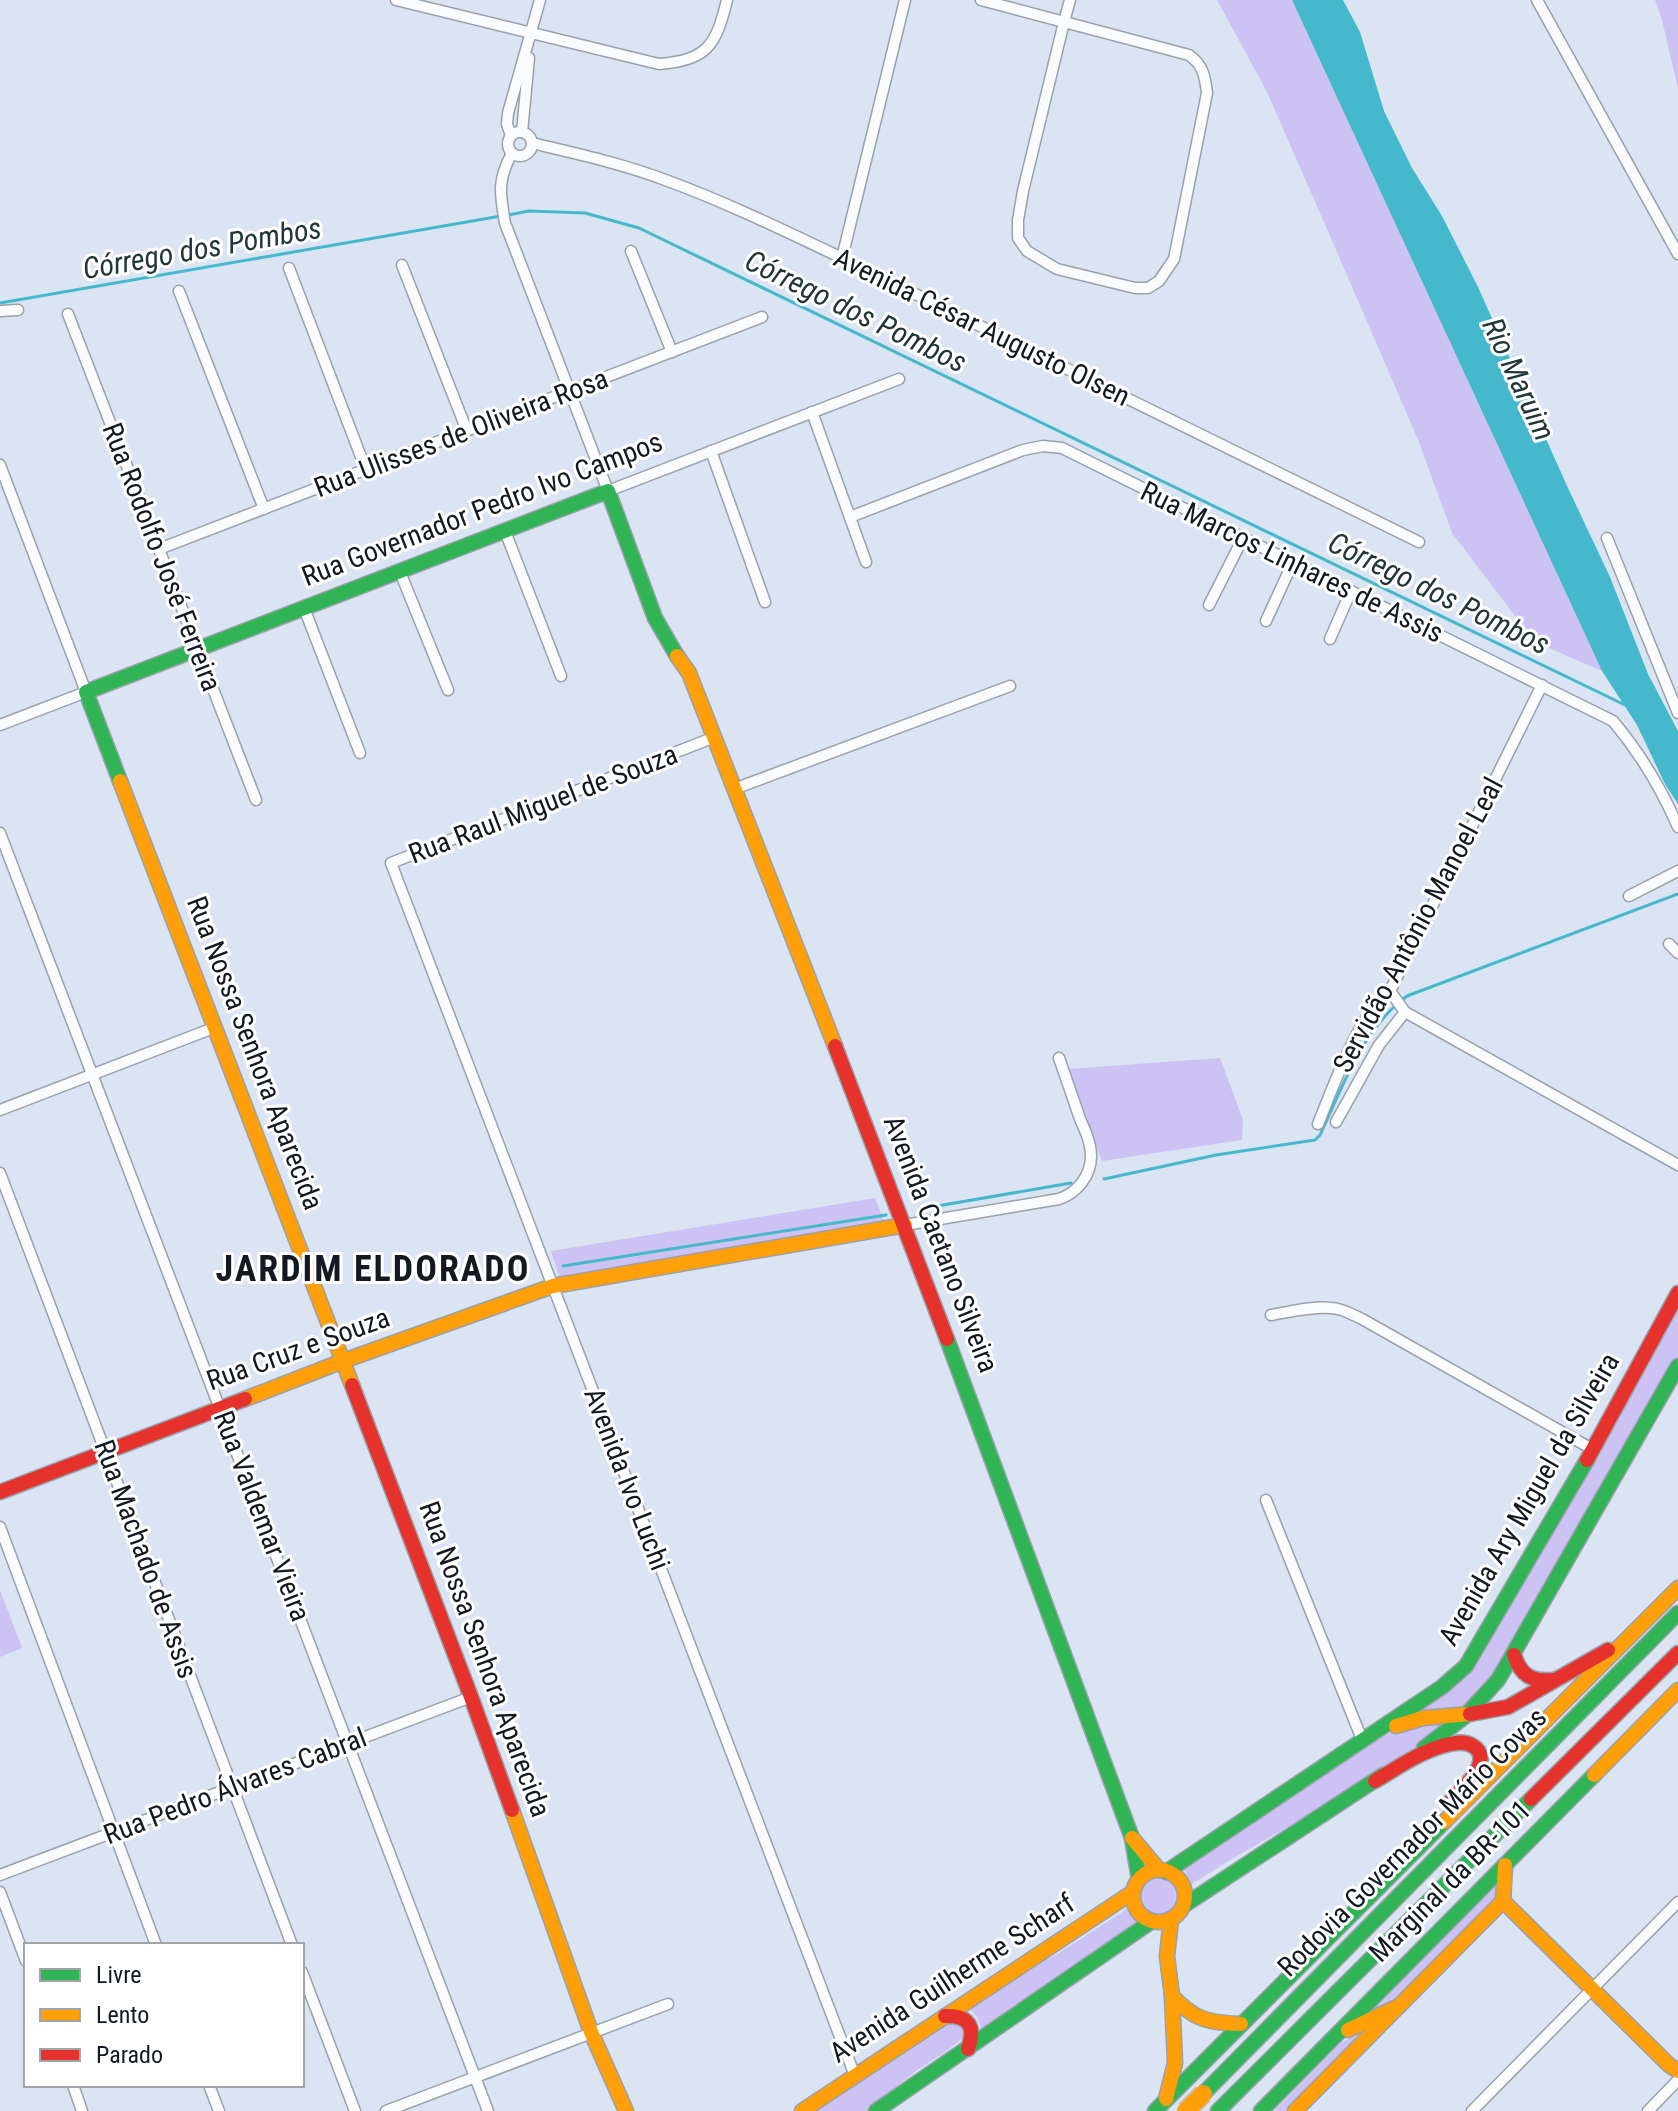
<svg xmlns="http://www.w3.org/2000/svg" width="1678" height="2111" viewBox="0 0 1678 2111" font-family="'Roboto Condensed',sans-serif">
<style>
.green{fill:#ccc2f3}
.water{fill:#45b9cb}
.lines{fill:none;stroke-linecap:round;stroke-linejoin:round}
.stream{stroke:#45b9cb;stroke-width:3}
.street-casing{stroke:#99a1ab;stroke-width:13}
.fast-casing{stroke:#99a1ab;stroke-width:17}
.slow-casing{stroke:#99a1ab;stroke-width:17}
.jam-casing{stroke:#99a1ab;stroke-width:17}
.street{stroke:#f9fbfd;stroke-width:10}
.fast{stroke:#30b455;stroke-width:14}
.slow{stroke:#ff9f0a;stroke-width:14}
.jam{stroke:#e5322d;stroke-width:14}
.slow-bridge-casing{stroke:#bec3ca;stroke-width:21;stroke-linecap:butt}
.slow-bridge{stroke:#ff9f0a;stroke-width:18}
.labels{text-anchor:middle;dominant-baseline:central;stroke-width:6;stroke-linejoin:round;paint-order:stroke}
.street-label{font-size:28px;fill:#121922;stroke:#fff}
.water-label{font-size:30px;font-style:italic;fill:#20363a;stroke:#fff}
.district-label{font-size:36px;font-weight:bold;letter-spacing:2px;fill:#121922;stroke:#fff}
</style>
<rect width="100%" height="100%" fill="#dae4f2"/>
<g class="green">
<path d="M1217 0H1292L1602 671 1535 642 1452 533 1419 442 1327 229 1266 90Z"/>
<path d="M1655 0H1678V89L1662 20Z"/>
<path d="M1220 1058 1243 1120 1242 1140 1102 1161 1068 1069Z"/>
<path d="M875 1198 884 1221 877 1225 561 1282 551 1251Z"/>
<path d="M1678 1310V1357L1521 1637 1470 1710 1420 1711 1465 1678 1478 1663Z"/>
<path d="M0 1590 22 1648 0 1657Z"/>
<path d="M1461 1717C1377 1783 1280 1827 1192 1884L1184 1870 1370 1744 1397 1729Z"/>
<circle cx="1159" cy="1896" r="19"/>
<path d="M1501 1880 1498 1902 1399 1999 1361 2016Z"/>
<path d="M1127 1909 1136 1922 1051 1982 986 2032 981 2030C980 2018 975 2012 964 2006L1016 1975 1059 1953Z"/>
<path d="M954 2023 961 2026 964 2037 945 2052 917 2070 866 2111H805L897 2058 945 2025Z"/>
<path d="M1373 2029 1291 2111H1274L1342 2042Z"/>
</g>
<path class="water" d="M1292 0H1343L1360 32 1384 111 1412 168 1442 216 1478 287 1568 488 1610 577 1648 674 1678 731V804L1665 784 1637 725 1602 671Z"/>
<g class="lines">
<g class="stream">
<path d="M508 215 529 211 585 213 639 228 1625 705"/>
<path d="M0 303 501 216"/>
<path d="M1401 1001 1407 996 1678 894"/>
<path d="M1104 1179 1216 1155 1315 1140 1320 1135C1341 1091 1358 1040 1395 1006"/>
<path d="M920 1209 1071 1183"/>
<path d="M563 1266 886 1215"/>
</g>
<defs>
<g id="street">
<path d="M396 0 659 64C708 60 716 45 727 0"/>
<path d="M981 0 1189 55C1203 65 1205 76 1207 93L1174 259 1159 281 1148 288H1135L1057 269 1027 251 1018 238V220L1023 191 1064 22 1070 0"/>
<path d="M1537 0 1678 254"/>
<circle cx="520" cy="144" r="12"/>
<path d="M522 132 529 58"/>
<path d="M511 136 507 124 508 113 540 0"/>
<path d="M532 143C578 154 624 164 668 181 728 203 785 231 842 258L1419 542"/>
<path d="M512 153C497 181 500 193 505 223L608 491 899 379"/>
<path d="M631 251 672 352"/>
<path d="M842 258 905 0"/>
<path d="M402 265 467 431"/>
<path d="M289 268 366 470"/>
<path d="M179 291 264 509"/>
<path d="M0 311 18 310"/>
<path d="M68 314 256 800"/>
<path d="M812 412 866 562"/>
<path d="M711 451 765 602"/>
<path d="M0 465 86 692 0 725"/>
<path d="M850 517 1023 450 1043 446 1062 448 1613 721C1639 752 1662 790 1678 827"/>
<path d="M505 531 561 676"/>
<path d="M1607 538 1678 713"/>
<path d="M159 549 762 317"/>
<path d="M400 572 448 690"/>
<path d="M1209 605 1243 538"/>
<path d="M304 608 360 753"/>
<path d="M1266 621 1293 562"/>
<path d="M1330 639 1351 591"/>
<path d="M715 737 391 863 855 2076"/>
<path d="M734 789 1010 686"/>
<path d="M0 833 488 2111"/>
<path d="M1629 896 1678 871"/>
<path d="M1669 944 1678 953"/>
<path d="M1390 991 1405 1012"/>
<path d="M0 1110 216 1027"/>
<path d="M1336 1122 1379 1045 1405 1012 1678 1165"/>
<path d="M1318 1124C1332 1090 1360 1010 1390 991L1542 685"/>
<path d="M0 1173 292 1945"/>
<path d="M905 1225 1059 1199C1077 1193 1091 1176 1091 1156 1091 1143 1085 1130 1080 1119 1073 1098 1066 1078 1059 1058"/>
<path d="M1271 1315C1290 1312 1312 1306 1331 1308 1342 1308 1353 1315 1362 1319L1592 1449"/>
<path d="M1266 1500 1363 1742"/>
<path d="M0 1527 156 1945"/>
<path d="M0 1875 471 1697"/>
<path d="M0 1892 26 1961"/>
<path d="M302 1972 355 2111"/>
<path d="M73 2085 82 2111"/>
<path d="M209 2085 219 2111"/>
<path d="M386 2111 668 2004"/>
<path d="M1472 2111 1678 1902"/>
<path d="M1648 2111 1678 2080"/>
</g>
<g id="fast">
<path d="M120 781 86 692 608 491 655 618 677 656"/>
<path d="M947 1339 1132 1838 1139 1879"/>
<path d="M1424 1748 1464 1717 1498 1680 1678 1366"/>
<path d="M1166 1872 1442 1687 1466 1666 1587 1460"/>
<path d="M1183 1906 1383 1775"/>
<path d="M1203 2094 1678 1613"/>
<path d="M876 2111 1152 1921"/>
<path d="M1155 2111 1444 1822"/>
<path d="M1218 2111 1531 1799"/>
<path d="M1261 2111 1594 1775"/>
</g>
<g id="slow">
<path d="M677 656 689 673 835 1046"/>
<path d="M120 781 352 1385"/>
<path d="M245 1399 343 1361 553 1286 905 1225"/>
<path d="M1396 1726 1423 1718 1470 1714"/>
<path d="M1594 1775 1678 1690"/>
<path d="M512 1810 591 2032 626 2111"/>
<path d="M1444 1822 1678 1588"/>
<path d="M1132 1838 1159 1870"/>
<circle cx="1159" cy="1896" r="26"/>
<path d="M1503 1901 1669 2065 1678 2071"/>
<path d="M1172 1996C1194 2020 1209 2023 1241 2024"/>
<path d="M1348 2030 1399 2006"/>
<path d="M1166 2099 1175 2063 1172 1996 1167 1956 1171 1919"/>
<path d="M802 2111 1133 1892"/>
<path d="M1295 2111 1503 1901 1505 1865"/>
</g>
<g id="jam">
<path d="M835 1046 947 1339"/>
<path d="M352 1385 471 1697 512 1810"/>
<path d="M1587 1460 1678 1293"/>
<path d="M0 1492 245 1399"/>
<path d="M1514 1655C1521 1676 1532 1682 1554 1680"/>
<path d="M1470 1714 1508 1707 1608 1650"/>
<path d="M1375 1781C1397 1768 1418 1753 1442 1746 1452 1743 1464 1740 1473 1746 1496 1760 1460 1791 1450 1802"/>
<path d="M1531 1799 1678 1653"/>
<path d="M945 2016C969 2015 976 2027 968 2049"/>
</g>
</defs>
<use href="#street" class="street-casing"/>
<use href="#fast" class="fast-casing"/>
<use href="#slow" class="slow-casing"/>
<use href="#jam" class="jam-casing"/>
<use href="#street" class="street"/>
<use href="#fast" class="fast"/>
<use href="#slow" class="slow"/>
<use href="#jam" class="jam"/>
<defs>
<path id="slow-bridge" d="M1186 2111 1203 2094"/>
</defs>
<use href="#slow-bridge" class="slow-bridge-casing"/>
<use href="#slow-bridge" class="slow-bridge"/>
</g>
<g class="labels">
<g class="street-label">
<text transform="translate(982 327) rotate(26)">Avenida César Augusto Olsen</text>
<text transform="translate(461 433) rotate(-21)">Rua Ulisses de Oliveira Rosa</text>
<text transform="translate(482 509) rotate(-21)">Rua Governador Pedro Ivo Campos</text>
<text transform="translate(162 557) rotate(69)">Rua Rodolfo José Ferreira</text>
<text transform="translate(1292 562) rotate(26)">Rua Marcos Linhares de Assis</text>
<text transform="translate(543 804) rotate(-21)">Rua Raul Miguel de Souza</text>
<text transform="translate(1418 925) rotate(-62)">Servidão Antônio Manoel Leal</text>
<text transform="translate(255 1053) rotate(69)">Rua Nossa Senhora Aparecida</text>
<text transform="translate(941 1244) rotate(69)">Avenida Caetano Silveira</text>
<text transform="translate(298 1349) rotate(-20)">Rua Cruz e Souza</text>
<text transform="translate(627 1479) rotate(69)">Avenida Ivo Luchi</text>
<text transform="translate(1529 1499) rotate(-60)">Avenida Ary Miguel da Silveira</text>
<text transform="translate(262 1516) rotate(69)">Rua Valdemar Vieira</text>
<text transform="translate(146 1559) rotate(70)">Rua Machado de Assis</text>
<text transform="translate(485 1659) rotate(70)">Rua Nossa Senhora Aparecida</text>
<text transform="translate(235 1786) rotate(-21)">Rua Pedro Álvares Cabral</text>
<text transform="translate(1412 1842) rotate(-45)">Rodovia Governador Mário Covas</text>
<text transform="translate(1450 1881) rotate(-45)">Marginal da BR-101</text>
<text transform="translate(952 1978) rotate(-33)">Avenida Guilherme Scharf</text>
</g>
<g class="water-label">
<text transform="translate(202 248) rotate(-10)">Córrego dos Pombos</text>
<text transform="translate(856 311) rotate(26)">Córrego dos Pombos</text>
<text transform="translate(1519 379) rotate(65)">Rio Maruim</text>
<text transform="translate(1439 593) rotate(26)">Córrego dos Pombos</text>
</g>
<g class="district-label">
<text x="373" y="1269">JARDIM ELDORADO</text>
</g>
</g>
<rect x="24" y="1943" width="280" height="144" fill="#ffffff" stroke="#a0a3a7" stroke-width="2"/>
<rect x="40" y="1969" width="40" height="12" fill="#30b455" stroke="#a0a3a7" stroke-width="2"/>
<text x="96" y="1983" font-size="24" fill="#121922">Livre</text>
<rect x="40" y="2009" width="40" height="12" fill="#ff9f0a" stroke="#a0a3a7" stroke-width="2"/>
<text x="96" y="2023" font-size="24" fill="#121922">Lento</text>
<rect x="40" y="2049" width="40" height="12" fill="#e5322d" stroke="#a0a3a7" stroke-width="2"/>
<text x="96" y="2063" font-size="24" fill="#121922">Parado</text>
</svg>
